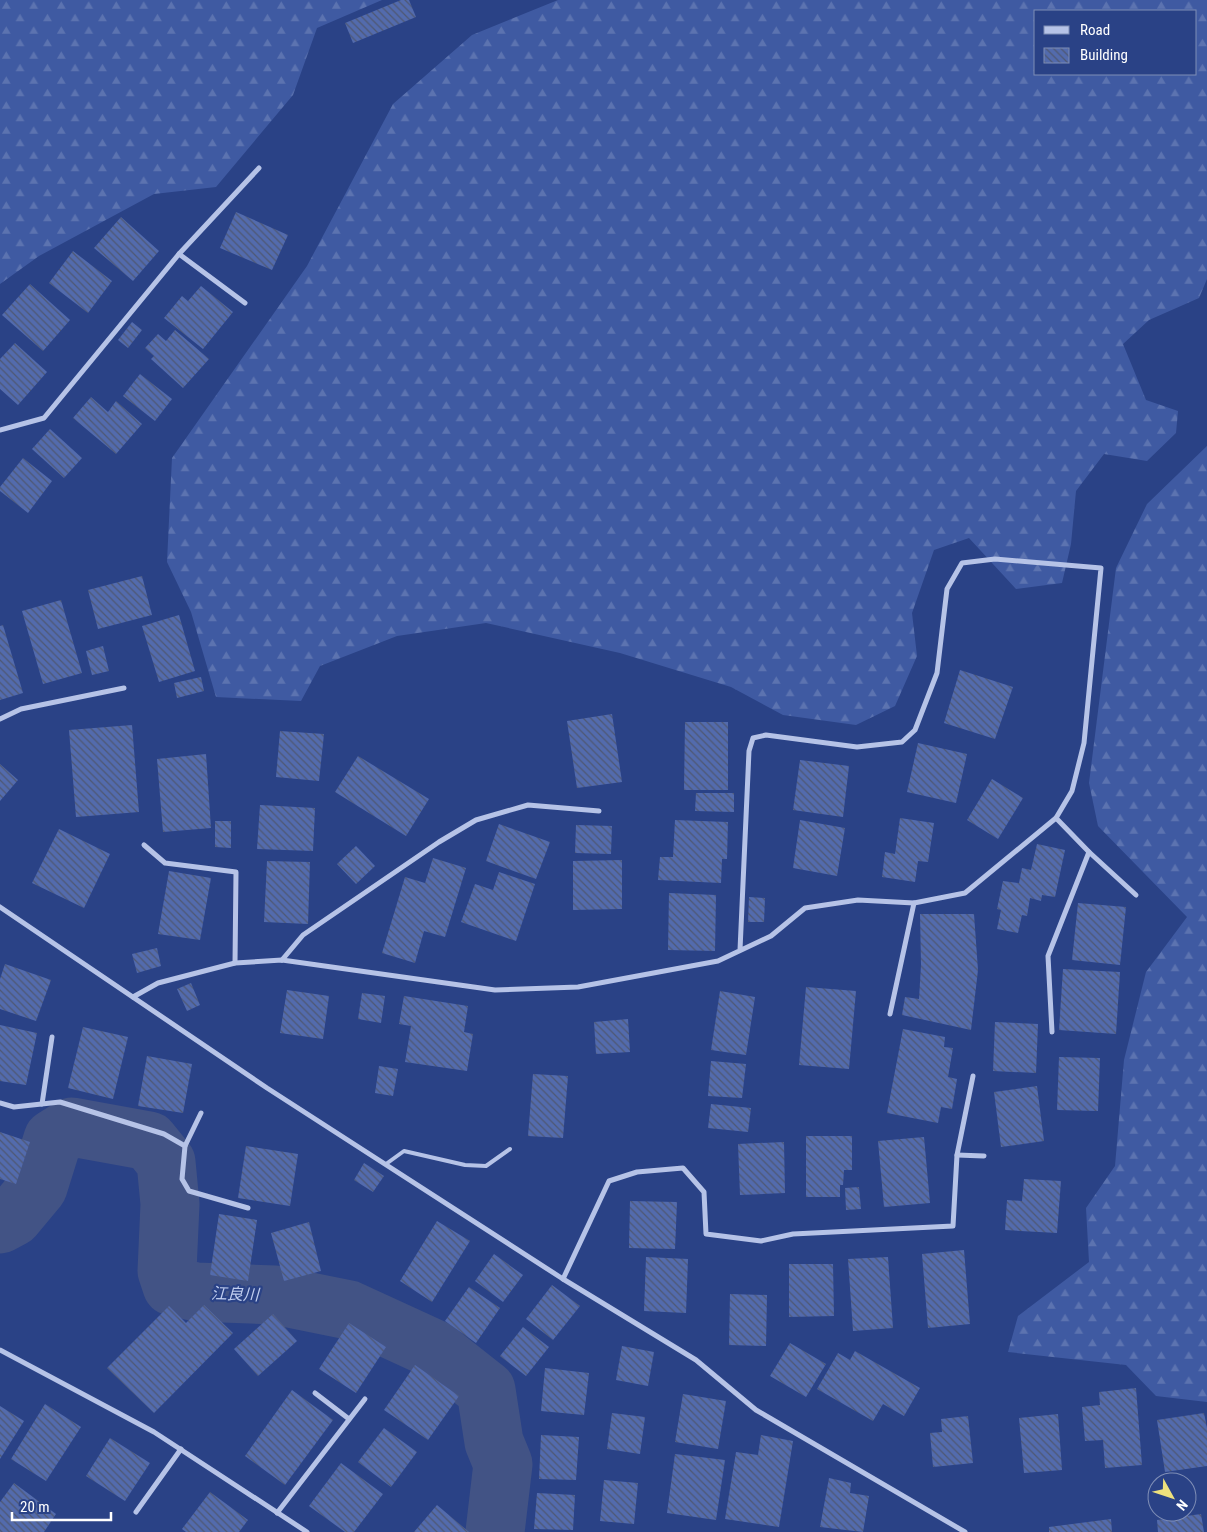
<svg xmlns="http://www.w3.org/2000/svg" width="1207" height="1532" viewBox="0 0 1207 1532" font-family="'Roboto Condensed','Noto Sans JP',sans-serif">
<style>
.forest{fill:url(#forest-firs);fill-rule:evenodd}
.lines{fill:none;stroke-linecap:round;stroke-linejoin:round}
.river{stroke:#425385;stroke-width:59}
.building{fill:url(#building-back-hatch)}
.lane{stroke:#b6c3e7;stroke-width:4}
.street{stroke:#b6c3e7;stroke-width:5}
.labels{text-anchor:middle;dominant-baseline:central;stroke-width:4.5;stroke-linejoin:round;paint-order:stroke}
.water-label{font-size:16px;font-style:italic;fill:#c1ceef;stroke:#2a4286}
</style>
<defs>
<pattern id="forest-firs" width="22" height="20" patternUnits="userSpaceOnUse" patternTransform="scale(1.25)"><rect width="22" height="20" fill="#3f5aa2"/><path d="M5 1l3.5 6h-7zM16 11l3.5 6h-7z" fill="#5c73b0"/></pattern>
<pattern id="building-back-hatch" width="6" height="6" patternUnits="userSpaceOnUse" patternTransform="scale(1.25)"><rect width="6" height="6" fill="#536bad"/><path d="M-1 5l2 2M0 0l6 6M5-1l2 2" fill="none" stroke="#4f5873"/></pattern>
</defs>
<rect width="100%" height="100%" fill="#2a4286"/>
<g class="forest">
<path d="M0 0H382L317 28 293 95 216 187 154 194 39 256 0 284Z"/>
<path d="M558 0H1207V279L1199 298 1149 320 1123 344 1146 400 1178 411 1176 433 1147 461 1104 454 1076 491 1071 544 1062 583 1016 589 969 538 934 550 912 613 917 656 895 706 856 725 783 715 731 687 620 653 486 623 397 636 320 666 301 701 216 697 191 612 167 562 172 458 307 266 393 104 472 35ZM1036 11H1196V74H1036Z"/>
<path d="M1207 446V1402L1156 1396 1126 1365 1008 1352 1018 1316 1089 1262 1086 1208 1115 1166 1124 1060 1146 972 1187 917 1098 826 1089 783 1116 568 1147 504Z"/>
</g>
<g class="lines">
<path class="river" d="M0 1224 13 1217 38 1187 53 1139 72 1127 149 1141 166 1162 170 1204 167 1271 172 1286 196 1292 275 1295 349 1310 434 1349 486 1390 494 1442 503 1464 495 1532"/>
</g>
<g class="building">
<path d="M401 0H409L416 17 353 43 345 23Z"/>
<path d="M236 212 288 235 272 270 220 248Z"/>
<path d="M121 217 159 251 133 281 94 248Z"/>
<path d="M73 251 112 281 88 313 49 283Z"/>
<path d="M30 284 70 320 43 351 2 315Z"/>
<path d="M201 286 233 312 203 349 164 318 182 296 188 301Z"/>
<path d="M132 322 142 330 128 348 118 340Z"/>
<path d="M175 330 209 359 183 388 151 359 154 356 145 348 158 334 166 341Z"/>
<path d="M15 343 47 372 18 405 0 389V359Z"/>
<path d="M140 374 172 399 155 421 123 396Z"/>
<path d="M91 397 108 412 116 401 142 424 116 454 73 418Z"/>
<path d="M50 429 82 458 64 478 32 449Z"/>
<path d="M23 458 52 481 28 513 0 491V487Z"/>
<path d="M142 576 152 615 98 629 88 590Z"/>
<path d="M61 600 82 673 43 684 22 611Z"/>
<path d="M179 615 195 671 159 682 142 626Z"/>
<path d="M3 625 23 693 0 700V626Z"/>
<path d="M103 646 109 671 92 675 86 651Z"/>
<path d="M960 670 1013 687 995 739 944 723Z"/>
<path d="M201 677 204 691 177 698 174 683Z"/>
<path d="M612 714 622 782 577 788 567 721Z"/>
<path d="M685 722H728V790H684Z"/>
<path d="M132 725 139 812 76 817 69 730Z"/>
<path d="M280 731 324 734 319 781 276 777Z"/>
<path d="M918 743 967 754 956 803 907 792Z"/>
<path d="M206 754 211 828 163 832 157 759Z"/>
<path d="M358 756 429 799 406 836 335 792Z"/>
<path d="M800 760 849 766 843 817 793 810Z"/>
<path d="M0 764 18 780 0 801Z"/>
<path d="M992 779 1023 798 998 839 967 820Z"/>
<path d="M696 793H734V812L695 811Z"/>
<path d="M260 805 315 808 313 851 257 849Z"/>
<path d="M900 818 934 823 928 862 918 861 915 882 882 877 885 852 895 854Z"/>
<path d="M675 820 728 822 727 859H722L721 883 658 880 660 857H673Z"/>
<path d="M800 820 845 828 837 876 793 868Z"/>
<path d="M215 821H231V848L215 847Z"/>
<path d="M499 824 550 842 536 879 486 861Z"/>
<path d="M576 825 612 826 611 854 575 853Z"/>
<path d="M59 829 110 854 84 908 32 883Z"/>
<path d="M1037 844 1065 850 1055 897 1042 895 1041 901 1030 898 1027 916 1022 915 1018 933 997 929 1001 910 997 909 1003 881 1019 883 1022 868 1031 870Z"/>
<path d="M356 846 375 866 356 884 337 864Z"/>
<path d="M433 858 466 868 445 937 424 931 415 963 382 953 405 877 425 883Z"/>
<path d="M622 860V909L573 910V861Z"/>
<path d="M267 861 310 862 308 924 264 922Z"/>
<path d="M169 871 211 878 200 940 158 934Z"/>
<path d="M499 872 535 884 516 941 461 922 475 884 493 890Z"/>
<path d="M669 893 716 895 715 951 668 950Z"/>
<path d="M749 897 765 898 764 922H748Z"/>
<path d="M1078 903 1126 907 1120 965 1072 960Z"/>
<path d="M920 914H974L978 970 971 1030 902 1015 905 997 919 999 921 965Z"/>
<path d="M157 948 161 966 137 973 132 954Z"/>
<path d="M5 964 51 980 36 1021 0 1009V979Z"/>
<path d="M1063 969 1120 972 1116 1034 1059 1030Z"/>
<path d="M191 983 200 1005 187 1011 177 989Z"/>
<path d="M806 987 856 991 849 1069 799 1065Z"/>
<path d="M287 990 329 996 323 1039 280 1033Z"/>
<path d="M720 991 755 997 746 1055 711 1050Z"/>
<path d="M362 993 385 996 381 1023 358 1019Z"/>
<path d="M404 996 468 1006 464 1032 473 1034 467 1071 405 1062 411 1026 399 1024Z"/>
<path d="M628 1019 630 1052 596 1054 594 1022Z"/>
<path d="M995 1022 1038 1024 1036 1073 993 1071Z"/>
<path d="M0 1025 37 1033 26 1085 0 1081Z"/>
<path d="M83 1027 128 1037 113 1099 68 1088Z"/>
<path d="M903 1029 945 1037 944 1047 953 1048 948 1077 957 1079 952 1109 941 1107 938 1123 887 1113Z"/>
<path d="M147 1056 192 1064 183 1113 138 1106Z"/>
<path d="M1059 1057 1100 1058 1098 1111 1057 1110Z"/>
<path d="M711 1061 746 1064 742 1098 708 1096Z"/>
<path d="M379 1066 398 1069 393 1096 375 1093Z"/>
<path d="M533 1074 568 1076 563 1138 528 1136Z"/>
<path d="M1037 1086 1044 1141 1001 1147 994 1092Z"/>
<path d="M711 1104 751 1108 748 1132 708 1128Z"/>
<path d="M0 1132 30 1142 16 1184 0 1179Z"/>
<path d="M806 1136H852V1170H844L843 1185H840V1197H806Z"/>
<path d="M924 1137 930 1203 884 1207 878 1141Z"/>
<path d="M784 1142 785 1193 740 1195 738 1144Z"/>
<path d="M246 1146 298 1154 290 1206 238 1198Z"/>
<path d="M364 1163 384 1176 373 1192 354 1180Z"/>
<path d="M1024 1179 1061 1181 1057 1233 1005 1230 1007 1200 1022 1201Z"/>
<path d="M859 1187 861 1209 846 1210 845 1188Z"/>
<path d="M630 1201 677 1202 675 1249 629 1248Z"/>
<path d="M219 1214 257 1220 248 1281 210 1275Z"/>
<path d="M437 1221 470 1241 432 1302 400 1281Z"/>
<path d="M309 1222 321 1271 284 1281 271 1233Z"/>
<path d="M964 1250 970 1324 928 1328 922 1254Z"/>
<path d="M494 1254 523 1275 503 1302 475 1281Z"/>
<path d="M646 1257 688 1259 686 1313 644 1311Z"/>
<path d="M888 1257 893 1328 853 1331 848 1259Z"/>
<path d="M789 1264H833L834 1316 789 1317Z"/>
<path d="M552 1285 580 1306 553 1340 526 1319Z"/>
<path d="M469 1287 500 1308 476 1343 445 1321Z"/>
<path d="M730 1294 767 1295 766 1346 729 1345Z"/>
<path d="M204 1305 233 1333 154 1413 107 1368 169 1306 186 1323Z"/>
<path d="M273 1314 297 1341 258 1376 234 1349Z"/>
<path d="M349 1323 386 1347 356 1393 319 1369Z"/>
<path d="M523 1327 549 1347 526 1376 500 1356Z"/>
<path d="M790 1343 826 1364 806 1397 770 1376Z"/>
<path d="M622 1346 654 1352 648 1386 616 1380Z"/>
<path d="M855 1351 920 1388 904 1416 883 1404 873 1421 817 1389 838 1353 850 1360Z"/>
<path d="M415 1365 459 1396 428 1440 384 1410Z"/>
<path d="M545 1368 589 1373 584 1415 541 1411Z"/>
<path d="M1136 1388 1142 1465 1105 1468 1103 1440 1085 1441 1082 1407 1100 1405 1099 1392Z"/>
<path d="M292 1390 333 1420 285 1485 245 1456Z"/>
<path d="M683 1394 726 1401 718 1449 675 1442Z"/>
<path d="M45 1404 81 1427 46 1481 11 1459Z"/>
<path d="M0 1406 24 1421 0 1459Z"/>
<path d="M612 1413 645 1417 640 1454 607 1449Z"/>
<path d="M1204 1413 1207 1428V1466L1165 1472 1157 1420Z"/>
<path d="M1058 1414 1062 1470 1024 1473 1019 1418Z"/>
<path d="M968 1416 973 1463 933 1467 930 1433 942 1432 941 1419Z"/>
<path d="M384 1428 417 1452 391 1487 358 1462Z"/>
<path d="M541 1435 579 1437 576 1480 539 1479Z"/>
<path d="M761 1435 793 1441 779 1527 725 1519 736 1452 758 1455Z"/>
<path d="M110 1438 150 1463 125 1501 86 1476Z"/>
<path d="M675 1454 725 1460 716 1520 667 1513Z"/>
<path d="M341 1463 383 1494 354 1532H345L309 1506Z"/>
<path d="M829 1478 851 1483 850 1493 869 1496 863 1532 820 1527Z"/>
<path d="M604 1480 638 1483 634 1524 600 1521Z"/>
<path d="M14 1483 56 1514 44 1532H0V1502Z"/>
<path d="M210 1492 248 1520 239 1532H186L182 1529Z"/>
<path d="M537 1493 575 1495 573 1530 534 1529Z"/>
<path d="M437 1505 469 1532H414Z"/>
<path d="M1201 1514 1204 1532H1158L1157 1520Z"/>
<path d="M1111 1519 1112 1532H1049V1527Z"/>
</g>
<g class="lines">
<path class="lane" d="M386 1164 404 1151 465 1165 486 1166 510 1149"/>
<g class="street">
<path d="M179 254 245 303"/>
<path d="M0 430 44 418 179 254 259 168"/>
<path d="M0 719 21 709 124 688"/>
<path d="M144 845 165 863 236 872 235 963"/>
<path d="M1089 852 1136 895"/>
<path d="M0 907 267 1088 563 1279 696 1360 756 1410 965 1532"/>
<path d="M282 960 303 935 439 842 476 820 528 805 599 811"/>
<path d="M133 997 158 983 235 963 282 960 495 990 578 987 718 961 771 936 805 908 858 900 914 903 965 893 1056 818 1072 791 1084 743 1101 568 995 559 962 563 947 589 937 673 915 730 902 742 857 747 766 735 753 738 749 751 740 950"/>
<path d="M890 1014 914 903"/>
<path d="M1052 1032 1048 956 1089 852 1056 818"/>
<path d="M0 1103 14 1107 60 1102 164 1134 185 1146 182 1179 189 1191 248 1208"/>
<path d="M42 1104 52 1037"/>
<path d="M185 1146 201 1113"/>
<path d="M957 1155 984 1156"/>
<path d="M563 1279 609 1181 637 1172 683 1168 704 1192 706 1234 761 1241 793 1234 953 1226 957 1155 973 1076"/>
<path d="M0 1350 154 1432 307 1532"/>
<path d="M315 1393 349 1419"/>
<path d="M136 1512 181 1449"/>
<path d="M277 1513 365 1399"/>
</g>
</g>
<g class="labels">
<g class="water-label">
<text transform="translate(235 1294) rotate(2)">江良川</text>
</g>
</g>
<rect x="1034" y="10" width="162" height="65" fill="#2a4286" stroke="#7f8eb6"/>
<rect x="1044" y="26" width="25" height="8" fill="#b6c3e7" stroke="#7f8eb6"/>
<text x="1080" y="35" font-size="15" fill="#ffffff">Road</text>
<rect x="1044" y="48" width="25" height="15" fill="url(#building-back-hatch)" stroke="#7f8eb6"/>
<text x="1080" y="60" font-size="15" fill="#ffffff">Building</text>
<g transform="translate(1172 1497) rotate(130)"><circle r="24" fill="#2a4286" stroke="#7f8eb6"/>
<path d="M0-4L9 19L0 12L-9 19Z" fill="#eee17d"/>
<text y="-8" font-size="14" font-weight="bold" text-anchor="middle" fill="#ffffff">N</text>
</g>
<path d="M12 1512v8h99v-8" fill="none" stroke="#ffffff" stroke-width="2.5"/>
<text x="20" y="1512" font-size="15" fill="#ffffff" stroke="#2a4286" stroke-width="4" paint-order="stroke">20 m</text>
</svg>
